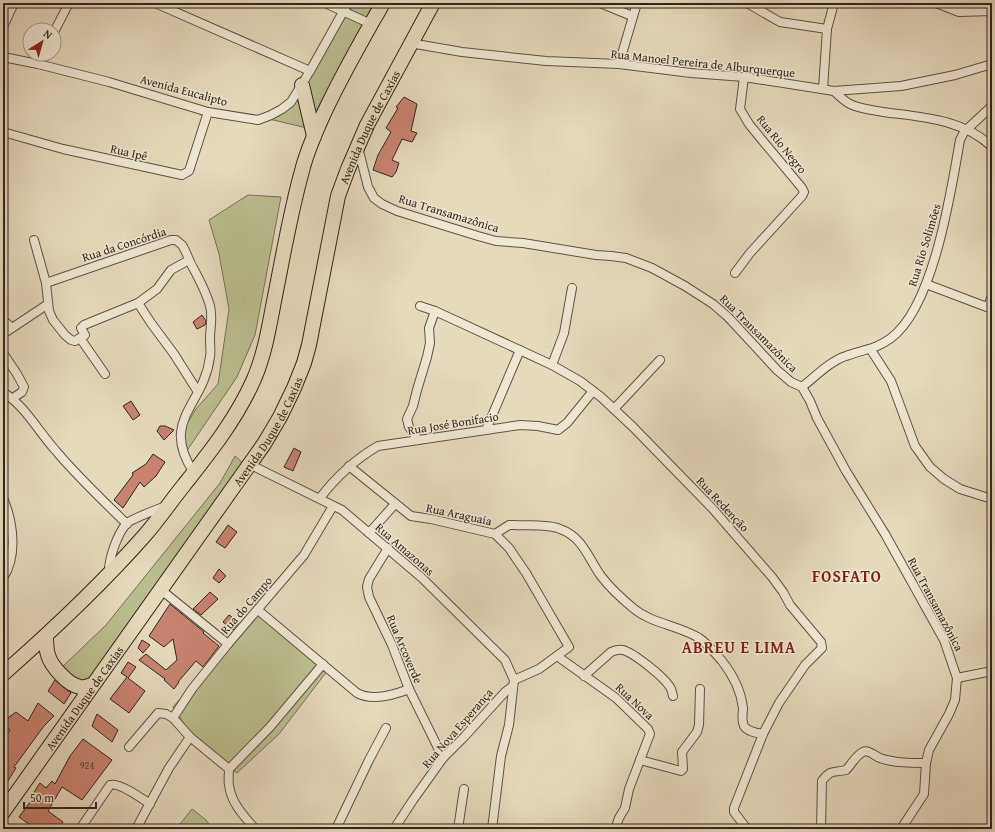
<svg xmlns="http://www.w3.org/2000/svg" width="995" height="832" viewBox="0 0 995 832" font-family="'Gentium Book Plus',serif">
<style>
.green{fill:#babe8d;stroke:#767256}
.building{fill:#c9836f;stroke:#31251f}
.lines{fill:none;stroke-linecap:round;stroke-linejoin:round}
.minor-casing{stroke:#5e5246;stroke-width:10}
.trunk-casing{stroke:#31251f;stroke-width:16}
.minor{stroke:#eee7d3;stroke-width:8}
.trunk{stroke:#e5dabc;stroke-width:14}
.labels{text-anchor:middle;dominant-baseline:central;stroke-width:3;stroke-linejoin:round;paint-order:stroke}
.number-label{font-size:10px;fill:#573c33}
.street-label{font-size:12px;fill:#31251f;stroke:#eee7d3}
.district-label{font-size:16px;font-weight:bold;letter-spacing:1px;fill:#7a1f14;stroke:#eee7d3}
</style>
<rect width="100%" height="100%" fill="#e5dabc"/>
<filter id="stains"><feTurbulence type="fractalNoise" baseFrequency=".005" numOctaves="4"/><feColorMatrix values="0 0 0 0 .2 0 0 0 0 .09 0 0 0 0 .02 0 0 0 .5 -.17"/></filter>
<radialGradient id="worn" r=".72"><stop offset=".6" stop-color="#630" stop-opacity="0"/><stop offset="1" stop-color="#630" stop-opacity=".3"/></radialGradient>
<g class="green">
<path d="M354 3H374L307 128 269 119 292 104Z"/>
<path d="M248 195 281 197 255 335 237 377 186 452 177 440 196 409 218 384 229 309 219 254 209 220Z"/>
<path d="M235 456 243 463 118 640 83 686 60 669 106 625 220 483Z"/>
<path d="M261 608 331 666 279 734 237 773 192 736 173 707Z"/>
<path d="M192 809 206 820 212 829H176Z"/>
</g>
<g class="building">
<path d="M404 97 417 104 411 131 417 133 412 142 402 139 392 160 399 163 396 172 392 177 373 170 378 155 391 132 386 128 398 108 396 107Z"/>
<path d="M202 315 206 321 205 325 197 329 193 322Z"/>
<path d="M131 401 140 415 133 420 123 406Z"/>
<path d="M160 426H165L174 430 164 440 157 431Z"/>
<path d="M294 448 301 452 293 471 284 467Z"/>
<path d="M153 454 165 462 156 476 144 487 140 482 123 508 114 500 133 475 132 473 146 464Z"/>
<path d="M228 525 237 532 225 548 216 542Z"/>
<path d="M219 569 226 576 219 583 213 578Z"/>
<path d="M210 592 218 599 201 615 193 609Z"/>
<path d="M170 604 204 632 203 633 219 646 203 667 196 661 178 682H179L174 689 164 680 165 679 139 660 146 654 166 670 177 660 173 639 164 647 149 636Z"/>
<path d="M229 615 239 622 233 630 223 622Z"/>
<path d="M142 640 150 645 143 653 138 648Z"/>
<path d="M128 662 136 667 128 678 145 691 129 713 110 699 127 677 121 673Z"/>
<path d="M55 680 71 693 64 704 48 691Z"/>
<path d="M38 703 54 716 44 726 14 767 16 768 3 789V740L10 730 4 725 9 717 16 712 28 721Z"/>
<path d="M97 714 118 730 112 742 92 726Z"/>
<path d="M83 739 112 760 82 800 62 787 48 811 63 822 59 829H36L19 817 36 794 34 792 40 783 46 788 52 781 55 784 70 756Z"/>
</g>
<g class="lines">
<defs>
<g id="minor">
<path d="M155 3 310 71"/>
<path d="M325 3 371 24"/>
<path d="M600 3 632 16"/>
<path d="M747 3 780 22 827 29"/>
<path d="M936 3 959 12 992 11"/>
<path d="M3 27 14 3"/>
<path d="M54 32 69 3"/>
<path d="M410 43 462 52 546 61 619 64 691 73 744 77 834 91 901 86 955 75 992 64"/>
<path d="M3 57 38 64 109 82 208 112 258 120 271 115 282 109 291 102 310 71 348 3"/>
<path d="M38 64 43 54"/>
<path d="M619 64 637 3"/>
<path d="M823 89 827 29 834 3"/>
<path d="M834 91C839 96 844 101 850 104 860 109 873 110 883 112 921 117 964 119 992 147"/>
<path d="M3 132 63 149 182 175 189 171 208 112"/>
<path d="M358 147 368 187 374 198 382 204 397 211 478 236 496 241 523 243 596 255 611 256 626 258 652 268 685 286 713 304 728 317 777 370 791 382 802 387 810 401 817 418 846 471 885 534 944 640 957 678 955 700 949 714 929 750 926 763 924 794 901 829"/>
<path d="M34 240 46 283 49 311 53 320 65 335 71 340 75 341 80 338 105 374"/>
<path d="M735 273 750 253 802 196 804 192 802 188 762 140 749 124 740 109 744 77"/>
<path d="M46 283 171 240H176L182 245C186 251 188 258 191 264 198 277 206 291 210 306 213 317 210 328 210 339 210 345 211 351 210 357 204 406 159 420 194 473"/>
<path d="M926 284 992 309"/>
<path d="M138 303 151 323 174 354 198 392"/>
<path d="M420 306 435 311 552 365 580 381 601 397 633 427 712 508 772 577 783 592 790 605 821 642 822 648 805 665 779 703 763 734 734 808V812L747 829"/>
<path d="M988 307 992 295"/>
<path d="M3 320 11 327"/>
<path d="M3 334 48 304"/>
<path d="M80 338 85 335 81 328 84 325 138 303 157 289 171 270 189 260"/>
<path d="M871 350 891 381 915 446 930 467 944 479 960 489 992 499"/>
<path d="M3 353 17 374 24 387 22 392 13 398"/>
<path d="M552 365 564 333 572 288"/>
<path d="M802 387C815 377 830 361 846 356 864 349 875 350 891 338 934 306 951 191 960 140L964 132 992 106"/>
<path d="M3 392C26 407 38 431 56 451 78 477 102 500 127 524"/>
<path d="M614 409 660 360"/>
<path d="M486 430 520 350"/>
<path d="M418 440 409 427 407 419 413 406 417 390 427 357 430 343 429 328 435 311"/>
<path d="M249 464 342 510 422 578 505 660 514 680 509 725 501 756 492 829"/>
<path d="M349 466 411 516 431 519 495 534 509 548 526 573 569 647 539 669 514 680"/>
<path d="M3 498C13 522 18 555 3 578"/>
<path d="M320 498C336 477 354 460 378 446L520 425 538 426 558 430 567 423 593 391"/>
<path d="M369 533 395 504"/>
<path d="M495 534 509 525H515C528 526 548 524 560 529 583 537 588 558 601 576 610 588 621 598 633 608 652 624 678 625 699 638 708 644 715 653 722 661 733 675 741 691 743 708 743 714 741 720 744 726 748 732 757 733 763 734"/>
<path d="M388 548 369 579 367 587 369 597 392 645 409 689 443 758"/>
<path d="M109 574C108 560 117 535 126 524 131 519 158 509 166 506"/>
<path d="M160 589 228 644"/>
<path d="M258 610 357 693C372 701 394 695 409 689"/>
<path d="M557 656 616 698 648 729 650 734 629 789 625 808 619 818 615 829"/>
<path d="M584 676 611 652C615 650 618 649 623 650 634 653 664 677 670 687 672 690 672 693 673 696"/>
<path d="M957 678 992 671"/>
<path d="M173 718 192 689 228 644 304 555 333 506"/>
<path d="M129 747 158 713 166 714 173 718 190 737 229 769C229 774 228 780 229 785 231 803 244 816 255 829"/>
<path d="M640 760 681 771 683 769 682 752 697 732 699 725 700 689"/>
<path d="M229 769 270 727 323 664"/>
<path d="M80 829 110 785C119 782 141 798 150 804"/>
<path d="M136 829 169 768 190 737"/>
<path d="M336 829 369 760 386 728"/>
<path d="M394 829 413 800 443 758 464 737 505 692 513 686"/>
<path d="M458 829 464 789"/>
<path d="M821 829 822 781C831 769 833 773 846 770 852 764 856 755 863 752 868 749 875 756 880 758 894 763 911 763 926 763"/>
</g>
<g id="trunk">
<path d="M302 85 314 136"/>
<path d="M46 636C46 642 46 649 48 655 51 666 68 685 80 687 85 688 88 686 92 685"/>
<path d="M3 674C53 630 101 585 145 535 159 519 171 501 184 485 210 452 237 418 254 379 266 351 270 321 276 291 284 251 291 210 302 171 306 154 313 138 320 122 338 81 361 42 383 3"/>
<path id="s1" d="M3 812 264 444 280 417 294 388 304 363 309 345 338 196 348 169 367 125 433 3"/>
</g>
</defs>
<use href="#minor" class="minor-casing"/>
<use href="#trunk" class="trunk-casing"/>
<use href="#minor" class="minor"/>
<use href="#trunk" class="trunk"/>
</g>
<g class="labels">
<g class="number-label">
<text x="87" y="765">924</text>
</g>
<g class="street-label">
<text transform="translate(703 63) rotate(6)">Rua Manoel Pereira de Alburquerque</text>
<text transform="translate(184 90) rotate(15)">Avenida Eucalipto</text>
<text stroke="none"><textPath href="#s1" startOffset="788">Avenida Duque de Caxias</textPath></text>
<text transform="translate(782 144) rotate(51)">Rua Rio Negro</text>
<text transform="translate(129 152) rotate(13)">Rua Ipê</text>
<text transform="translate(449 213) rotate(17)">Rua Transamazônica</text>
<text transform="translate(124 244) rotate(-18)">Rua da Concórdia</text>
<text transform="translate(924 245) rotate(-73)">Rua Rio Solimões</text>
<text transform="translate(759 333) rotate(45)">Rua Transamazônica</text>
<text transform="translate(453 423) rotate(-9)">Rua José Bonifacio</text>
<text stroke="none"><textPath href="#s1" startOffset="464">Avenida Duque de Caxias</textPath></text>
<text transform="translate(723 504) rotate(47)">Rua Redenção</text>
<text transform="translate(459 514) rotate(12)">Rua Araguaia</text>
<text transform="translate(405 549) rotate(41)">Rua Amazonas</text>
<text transform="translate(936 604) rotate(62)">Rua Transamazônica</text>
<text transform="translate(246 605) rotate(-49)">Rua do Campo</text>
<text transform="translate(405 649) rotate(67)">Rua Arcoverde</text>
<text stroke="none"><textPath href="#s1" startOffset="140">Avenida Duque de Caxias</textPath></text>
<text transform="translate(635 701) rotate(43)">Rua Nova</text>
<text transform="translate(457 728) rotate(-49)">Rua Nova Esperança</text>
</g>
<g class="district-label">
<text x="847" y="576">FOSFATO</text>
<text x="739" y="647">ABREU E LIMA</text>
</g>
</g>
<rect width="995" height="832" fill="none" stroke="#e5dabc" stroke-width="16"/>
<rect x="4" y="4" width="987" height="824" fill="none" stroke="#31251f" stroke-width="2"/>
<rect x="8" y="8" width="979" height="816" fill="none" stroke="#31251f"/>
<g transform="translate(42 42) rotate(37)"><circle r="19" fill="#eee7d3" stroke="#a2998b"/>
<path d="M0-3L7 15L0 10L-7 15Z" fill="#8f2418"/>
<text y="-6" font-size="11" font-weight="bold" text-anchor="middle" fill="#31251f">N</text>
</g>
<path d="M24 802v6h72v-6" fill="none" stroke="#31251f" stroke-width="2"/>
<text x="30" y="802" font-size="12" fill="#31251f" stroke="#eee7d3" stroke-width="3" paint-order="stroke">50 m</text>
<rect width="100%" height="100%" filter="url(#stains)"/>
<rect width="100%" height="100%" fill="url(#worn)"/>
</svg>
